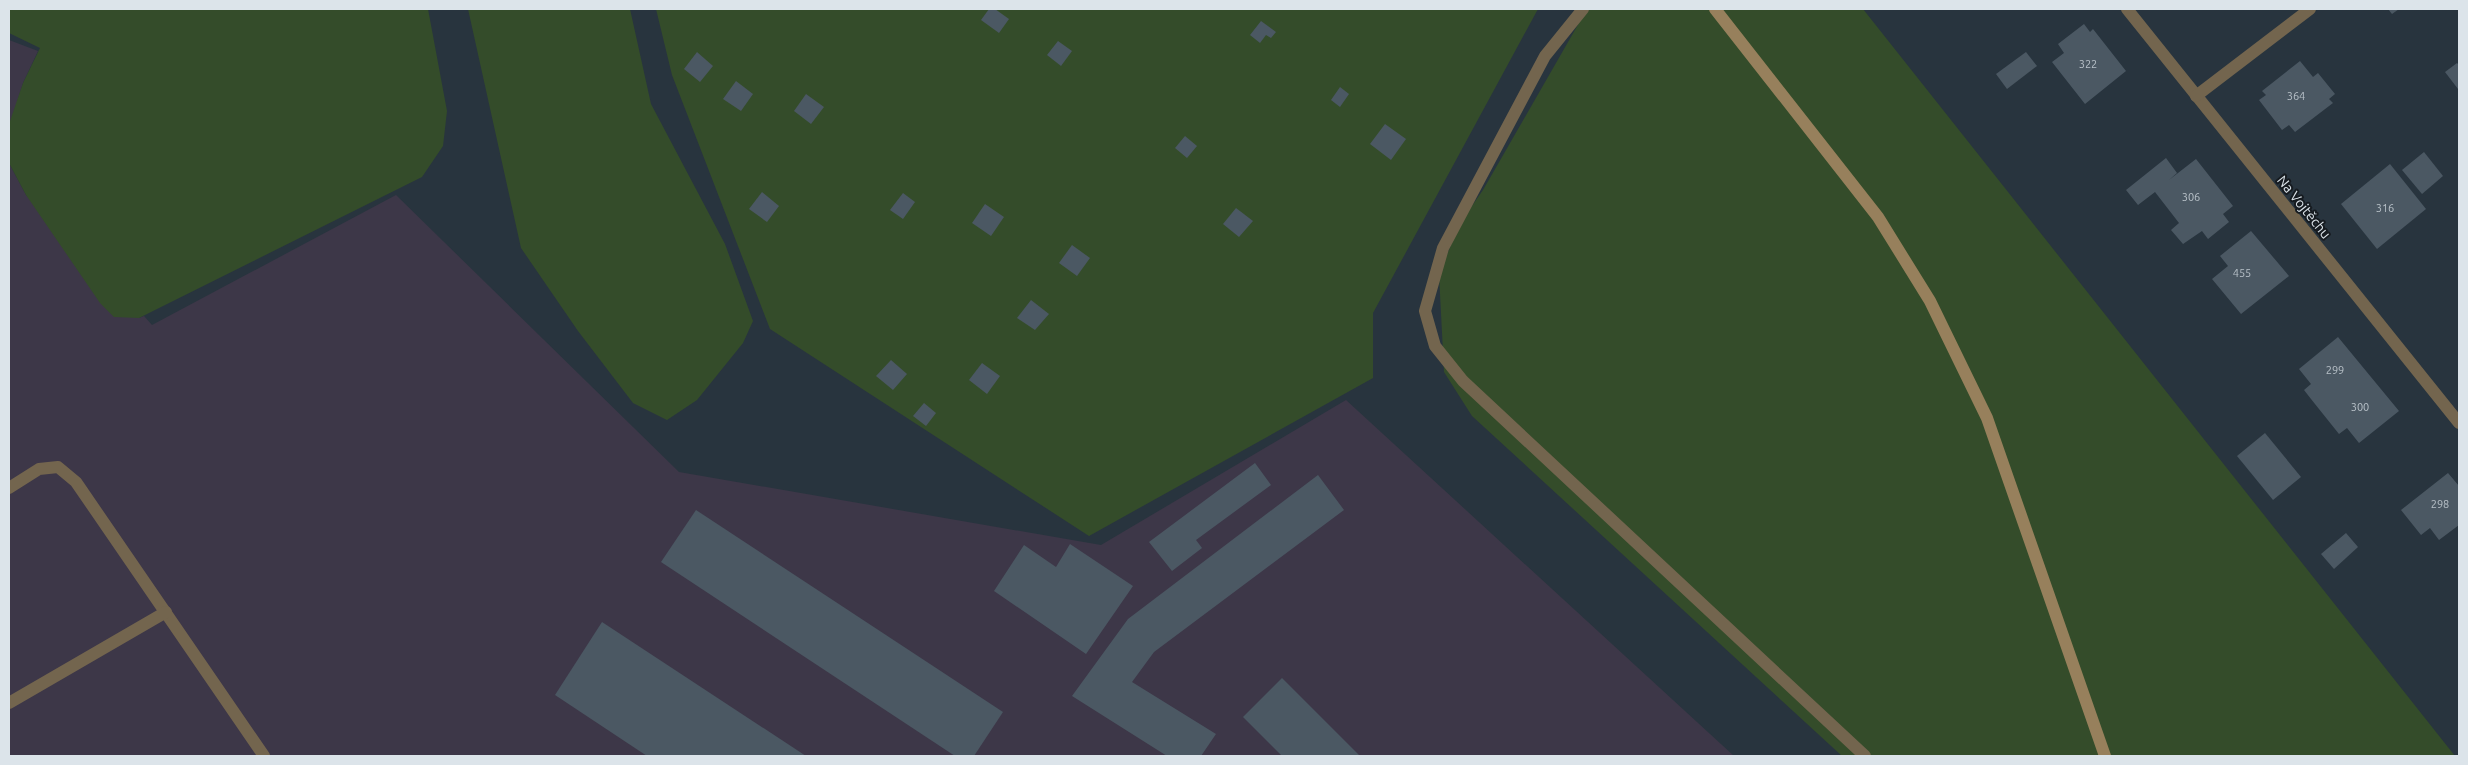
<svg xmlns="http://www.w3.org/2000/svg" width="2468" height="765" viewBox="0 0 2468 765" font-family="Ubuntu,sans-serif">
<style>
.industrial{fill:#3d3748}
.green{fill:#344c2a}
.building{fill:#4b5863}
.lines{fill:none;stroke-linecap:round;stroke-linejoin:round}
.lane{stroke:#73654e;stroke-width:12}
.street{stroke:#73654e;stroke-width:12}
.secondary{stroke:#97805c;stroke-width:12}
.labels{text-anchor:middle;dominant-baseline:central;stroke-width:4;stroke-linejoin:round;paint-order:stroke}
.number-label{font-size:11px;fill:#b8c1c8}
.street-label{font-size:14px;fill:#dce4ea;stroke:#161b20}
</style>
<rect width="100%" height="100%" fill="#28343e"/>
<g class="industrial">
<path d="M9 40 38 51 23 83 9 128Z"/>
<path d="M9 163 26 195 139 318 144 316 152 325 396 195 679 472 1101 545 1346 400 1734 756H9Z"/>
</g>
<g class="green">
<path d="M9 9H428L447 111 443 146 422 177 139 318 114 317 100 303 26 195 9 163V124L23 83 40 48 9 33Z"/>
<path d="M468 9H630L651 104 725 244 753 321 743 343 697 400 667 420 633 403 578 331 521 248Z"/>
<path d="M656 9H1538L1373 313V378L1089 536 770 329 672 75Z"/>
<path d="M1587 9H1863L2455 756H1842L1472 416 1444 372 1439 274 1460 223 1483 190Z"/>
</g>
<g class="building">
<path d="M989 9H995L1009 19 999 33 981 20Z"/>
<path d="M2388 9H2399L2392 14Z"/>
<path d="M1261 21 1276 32 1271 38 1266 35 1260 43 1250 35Z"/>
<path d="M2084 24 2090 32 2093 29 2126 71 2085 104 2052 62 2064 53 2058 44Z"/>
<path d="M1058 41 1072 51 1061 66 1047 55Z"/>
<path d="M697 52 713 66 700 82 684 69Z"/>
<path d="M2026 52 2037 66 2007 89 1996 74Z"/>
<path d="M2300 61 2313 77 2318 73 2335 94 2329 99 2333 103 2295 132 2289 125 2282 130 2259 100 2266 95 2262 91Z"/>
<path d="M2457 63 2459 65 2458 89 2445 72Z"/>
<path d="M736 81 753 94 741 111 723 99Z"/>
<path d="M1340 87 1349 94 1340 107 1331 100Z"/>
<path d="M806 94 824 107 811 124 794 111Z"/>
<path d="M1385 124 1406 139 1391 160 1370 144Z"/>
<path d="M1185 136 1197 146 1187 158 1175 148Z"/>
<path d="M2424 152 2443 176 2422 194 2402 170Z"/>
<path d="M2166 158 2177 173 2169 180 2196 159 2233 206 2223 214 2229 222 2208 239 2202 231 2183 244 2171 230 2179 223 2155 192 2138 205 2126 190Z"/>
<path d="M2390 164 2426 209 2377 249 2341 204Z"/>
<path d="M762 192 779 206 767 222 749 209Z"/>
<path d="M903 193 915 202 903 219 890 210Z"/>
<path d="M985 204 1004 217 991 236 972 223Z"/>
<path d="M1236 208 1253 221 1239 237 1223 224Z"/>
<path d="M2251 231 2289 276 2241 314 2212 279 2228 266 2220 256Z"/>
<path d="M1072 245 1090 258 1077 276 1059 263Z"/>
<path d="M1031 300 1049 314 1035 330 1017 318Z"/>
<path d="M2338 337 2399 411 2359 443 2347 428 2339 434 2311 399 2304 390 2311 384 2299 369Z"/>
<path d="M891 360 907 374 893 390 876 376Z"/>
<path d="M982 363 1000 376 987 394 969 380Z"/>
<path d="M924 403 936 413 926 426 913 416Z"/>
<path d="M2265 433 2301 477 2273 500 2237 456Z"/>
<path d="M1255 463 1271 485 1196 540 1202 548 1172 571 1149 542Z"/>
<path d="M2448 473 2459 486V525L2439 540 2430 528 2421 535 2401 510Z"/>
<path d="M1318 475 1344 510 1154 652 1132 682 1216 734 1201 756H1167L1072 696 1128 619Z"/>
<path d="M696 510 1003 712 974 756H955L661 562Z"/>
<path d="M2346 533 2358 547 2334 569 2321 554Z"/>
<path d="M1070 544 1133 586 1086 654 994 591 1024 545 1056 567Z"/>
<path d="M602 622 806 756H647L555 695Z"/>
<path d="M1282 678 1360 756H1282L1243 717Z"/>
</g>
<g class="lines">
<g class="lane">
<path d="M9 488 39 469 58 467 76 482 264 756"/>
<path d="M9 703 166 612"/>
</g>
<g class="street">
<path d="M1583 9 1545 56 1443 248 1425 311 1435 346 1463 381 1865 756"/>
<path d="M2127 9 2459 423"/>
<path d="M2196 96 2310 9"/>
</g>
<path class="secondary" d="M1715 9 1878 217 1930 301 1987 418 2105 756"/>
</g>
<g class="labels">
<g class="number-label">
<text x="2088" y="64">322</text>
<text x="2296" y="96">364</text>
<text x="2191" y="197">306</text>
<text x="2385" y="208">316</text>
<text x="2242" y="273">455</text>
<text x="2335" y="370">299</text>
<text x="2360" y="407">300</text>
<text x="2440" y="504">298</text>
</g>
<g class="street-label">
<text transform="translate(2304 207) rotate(51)">Na Vojtěchu</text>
</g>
</g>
<rect width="2468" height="765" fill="none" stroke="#dce4ea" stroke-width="20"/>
</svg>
